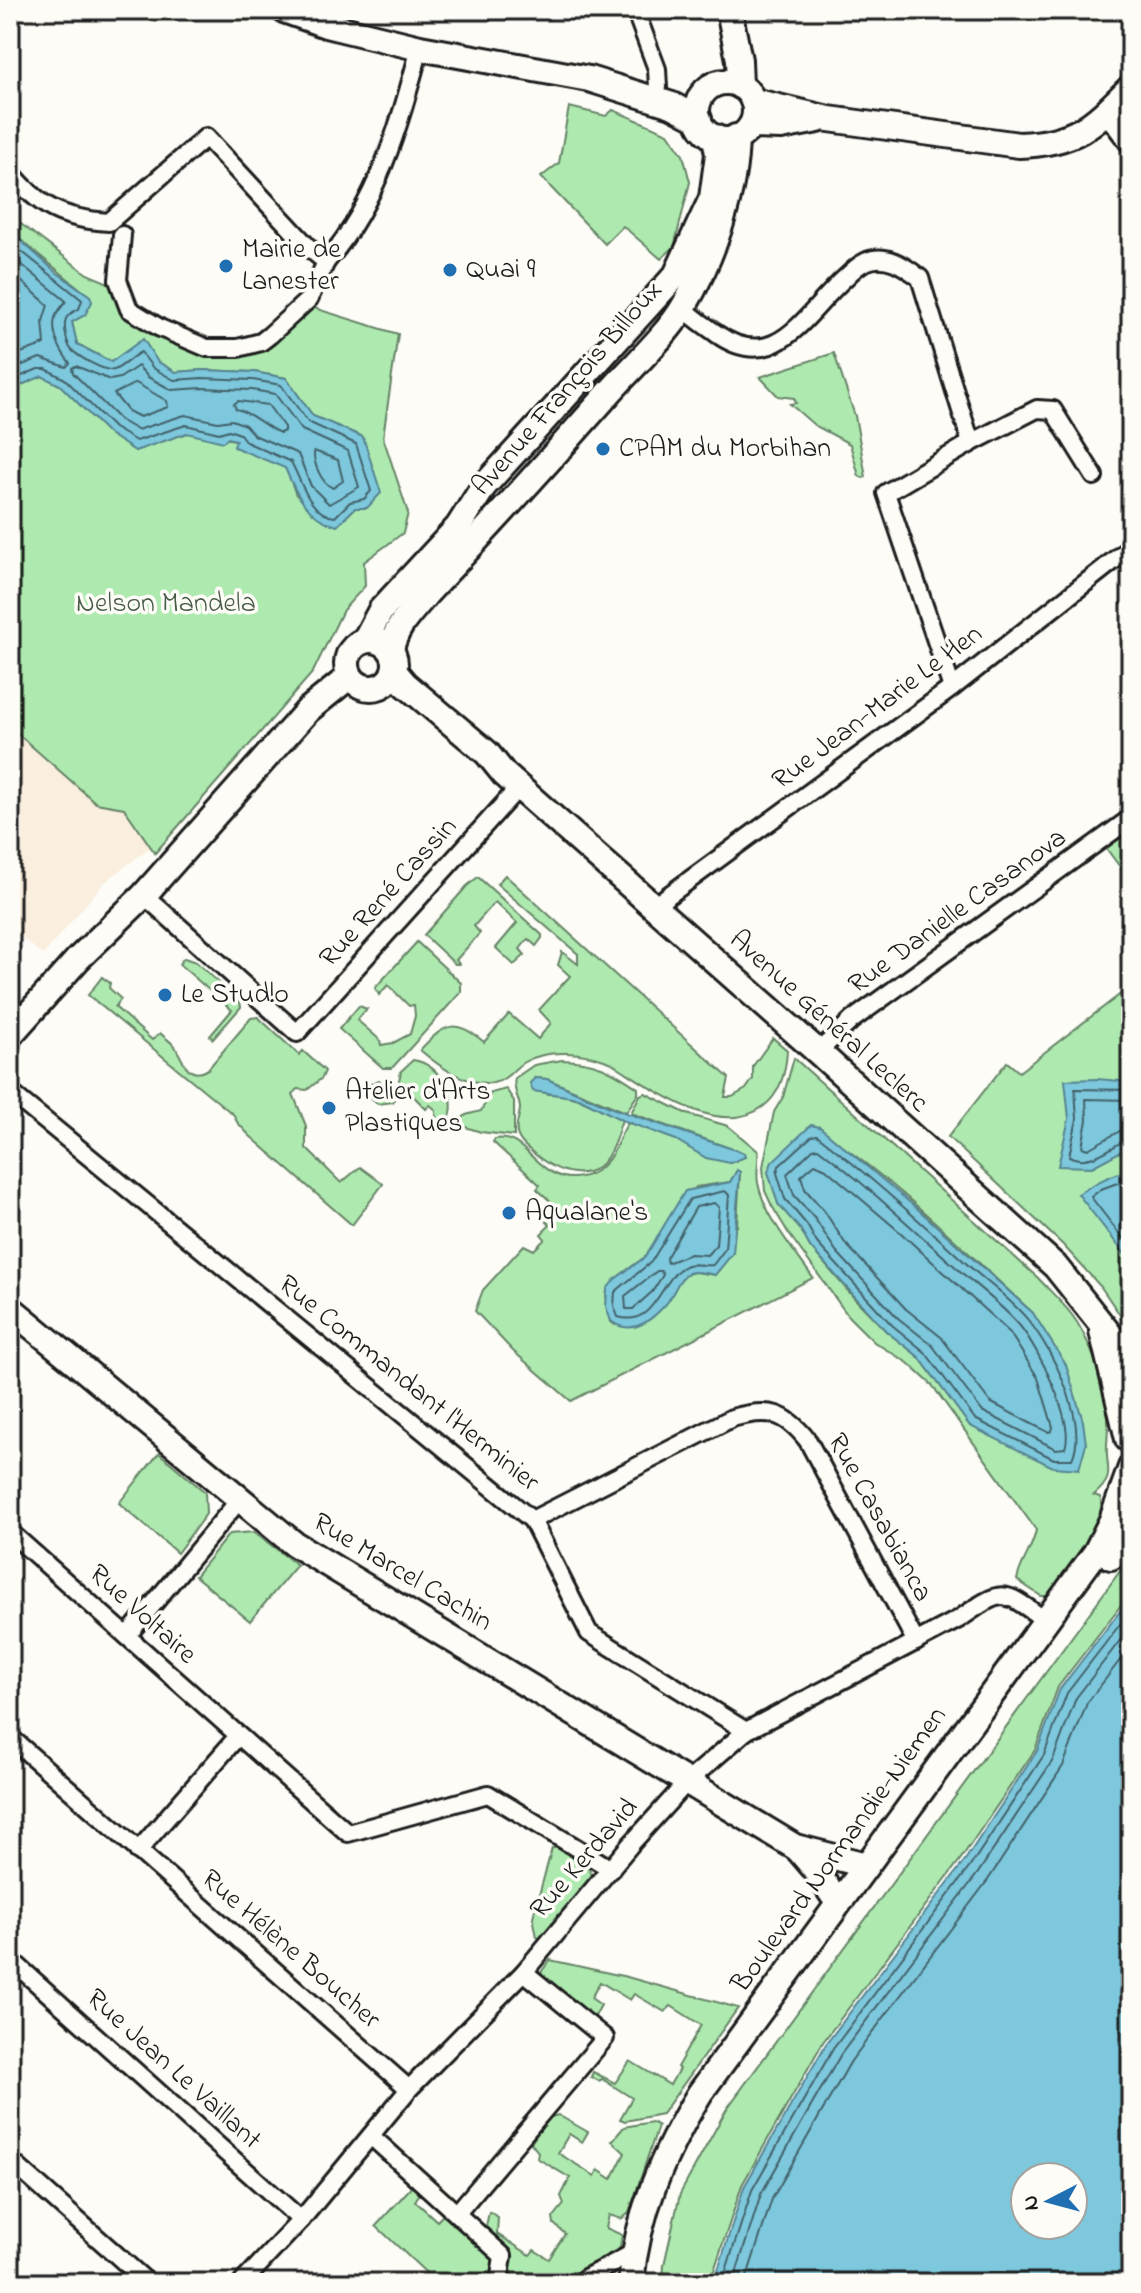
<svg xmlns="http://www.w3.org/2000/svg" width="1141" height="2293" viewBox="0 0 1141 2293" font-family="'Indie Flower',sans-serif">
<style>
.built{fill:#faefde}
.green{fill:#aeeaaf;stroke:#658366;stroke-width:2;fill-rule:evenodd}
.water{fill:#7dc8dd;stroke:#568390;stroke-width:2;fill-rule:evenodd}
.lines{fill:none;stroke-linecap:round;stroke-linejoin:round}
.shore{stroke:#436169;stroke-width:2}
.street-casing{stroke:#1c1c1c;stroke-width:22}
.secondary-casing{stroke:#1c1c1c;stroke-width:30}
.street{stroke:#fdfcf7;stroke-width:16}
.secondary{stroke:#fdfcf7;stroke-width:24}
.poi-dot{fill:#1f6fb2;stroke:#fdfcf7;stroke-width:3}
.labels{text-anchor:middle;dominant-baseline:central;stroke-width:7;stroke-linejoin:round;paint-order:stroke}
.poi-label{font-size:28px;fill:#1c1c1c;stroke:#fdfcf7;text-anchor:start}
.street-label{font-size:28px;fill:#1c1c1c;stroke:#fdfcf7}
.park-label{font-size:28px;fill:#485a48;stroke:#fdfcf7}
</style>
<rect width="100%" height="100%" fill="#fdfcf7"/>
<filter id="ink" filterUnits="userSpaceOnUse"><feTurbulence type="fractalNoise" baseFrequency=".0125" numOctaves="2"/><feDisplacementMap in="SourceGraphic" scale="16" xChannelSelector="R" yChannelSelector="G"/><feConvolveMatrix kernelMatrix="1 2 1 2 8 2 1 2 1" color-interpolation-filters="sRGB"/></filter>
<g filter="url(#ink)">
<path class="built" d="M10 722 96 803 124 808 156 843 104 883 43 955 10 928Z"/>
<g class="green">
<path d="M569 107 606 116 613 110 668 133 683 155 690 182 674 247 661 259 623 226 605 244 541 177 559 163Z"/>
<path d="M17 221 87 274 111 284 126 316 183 345 267 344 314 308 398 334 383 437 408 513 403 533 364 562 365 586 343 610 313 672 155 853 124 808 96 803 10 727V390L42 376 60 385 109 434 135 451 187 433 236 440 235 447 286 468 296 495 337 526 355 508 363 437 313 416 286 378 254 372 202 370 176 372 158 362H111L77 344 72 322 90 297 10 231V227Z"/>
<path d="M834 353 855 416 866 477 863 478 859 476 850 444 814 425 790 404 796 403 794 398 778 396 760 377Z"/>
<path d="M1131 830V882L1106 848Z"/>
<path d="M505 875 729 1078 725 1097H732L746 1089 753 1079V1066L773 1038 787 1050C786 1071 781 1093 764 1106 718 1141 650 1086 610 1062 584 1052 549 1048 524 1062 514 1068 506 1081 493 1083 465 1085 440 1067 420 1050 445 1023 455 1018 484 1042L509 1014 538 1039 551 1023 539 1010 570 976 558 965 562 952 578 964V954L497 884Z"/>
<path d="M478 877 542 935V938L536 946 528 939 520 949 525 955 514 965 496 948 517 923 495 902 474 926 480 933 456 960 459 964H455L424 935 467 886Z"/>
<path d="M417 942 461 983V992L392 1068H383L339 1029 359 1006 367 1009 357 1020 380 1040 381 1045 393 1043 410 1034 415 1016 414 1005 409 1006 388 985 379 995 375 988Z"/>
<path d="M184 958 196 962 240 1002 241 1007 213 1039 210 1036 232 1010 179 964Z"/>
<path d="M102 977 110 983 109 988 121 999 115 1007 152 1040 160 1033C164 1037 172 1042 175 1047 183 1058 187 1082 208 1069L251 1018 258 1017 299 1055 303 1051 325 1071 322 1078 307 1090 298 1089 293 1094 306 1126V1148L341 1183 360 1167 383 1184 352 1225 249 1135 237 1122 234 1115 88 995Z"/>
<path d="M1131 986V1331L1101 1287 1063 1245 948 1137 1007 1062 1019 1072Z"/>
<path d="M794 1058 1038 1278C1049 1290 1062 1302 1072 1315 1086 1333 1104 1379 1107 1402 1109 1417 1108 1430 1107 1445 1105 1470 1117 1475 1094 1495L1100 1497C1109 1524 1063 1576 1047 1596H1041L1017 1580C1020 1562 1033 1549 1036 1530L932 1385 908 1363 874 1342 849 1317 789 1234 772 1206 765 1191 763 1167 774 1112 783 1097ZM811 1125C893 1177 962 1248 1033 1313L970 1426 919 1357 886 1331 855 1299 810 1247 801 1230 778 1204 798 1138Z"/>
<path d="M413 1060C439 1063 462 1100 447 1123L441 1122 436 1117V1110L430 1105 426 1109 399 1081 401 1071Z"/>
<path d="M562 1060C596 1061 610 1069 638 1088V1094L626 1112 547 1079 535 1078 547 1094C576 1093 597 1107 622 1120 618 1130 616 1141 611 1150 595 1185 561 1175 537 1156 530 1150 519 1143 517 1133 515 1124 520 1116 520 1108 519 1097 512 1089 515 1078L534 1065Z"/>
<path d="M379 1080 395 1096 393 1102 378 1104 358 1086H367Z"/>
<path d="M506 1089 514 1101V1136L481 1132 456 1124 466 1115 481 1111 491 1093Z"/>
<path d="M645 1093 687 1114 728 1126 758 1151C759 1162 756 1172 758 1183 764 1215 795 1252 813 1278L571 1401 513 1351 475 1311 483 1290 524 1245 534 1250 545 1239 541 1234 550 1225 546 1221 558 1208 537 1189 540 1185 493 1142 495 1139C527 1132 539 1186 581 1177 592 1175 600 1170 607 1161 617 1150 619 1135 628 1123L654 1130 730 1163 745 1157 744 1153 631 1113 640 1095ZM737 1171 740 1172 737 1226 715 1275 694 1272 687 1274 615 1325 611 1322 606 1295 615 1279 645 1257 696 1187 730 1182Z"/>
<path d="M159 1453 205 1492 206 1514 177 1553 119 1503Z"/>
<path d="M254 1532 297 1565 250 1621 195 1576 229 1534Z"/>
<path d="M1131 1556V1592L1058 1687 1035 1750 960 1860 823 2042 742 2185 710 2283H663L664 2265 680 2194 726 2110Z"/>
<path d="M552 1848H557L587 1865 592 1875 589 1884 540 1939 537 1937 533 1917Z"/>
<path d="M550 1960 627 1977 738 2008 662 2114 625 2121 620 2119 632 2098 602 2079 599 2081 591 2077 593 2072 615 2083 630 2061 670 2085 679 2069 677 2067 701 2025 671 2006 665 2012 634 1994 630 2000 600 1982 591 1998 601 2005 594 2018 604 2025 602 2027 539 1975Z"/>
<path d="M558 2115 588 2132 582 2142 569 2134 558 2153 595 2176 598 2170 612 2179 625 2153 612 2141 624 2127 652 2122 658 2126 629 2213 622 2219 609 2215 606 2228 622 2235 619 2253 580 2273 566 2283H508L509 2259 485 2231 489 2212 498 2217 497 2234 530 2255 534 2250 549 2259 565 2234 554 2224 553 2218 564 2204 561 2196 570 2178 537 2158 538 2152 531 2143 548 2118Z"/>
<path d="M415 2183 422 2190 415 2201 437 2221 445 2213 496 2260 492 2283H437L376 2226Z"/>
</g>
<g class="water">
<path d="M10 231 56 272 90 296 92 302 85 315 72 322 77 344 111 362 143 339 158 362 176 372 202 370 254 372 286 378 313 416 363 437 381 493 367 508H355L337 526C307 518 296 494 285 468L234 447 236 440 228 438 223 442 187 433 135 451 109 434 60 385 42 376 10 390Z"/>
<path d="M535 1078 547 1079 612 1108 744 1153 745 1157 730 1163 706 1158 676 1140 622 1120 579 1098 533 1091 530 1083Z"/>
<path d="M1097 1079 1131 1082V1146L1092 1167 1058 1166 1069 1119 1065 1080Z"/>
<path d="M811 1125 820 1127 920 1211 1033 1313 1066 1365 1083 1421 1086 1444 1079 1469 1053 1467 970 1426 919 1357 886 1331 810 1247 801 1230 778 1204 768 1172 772 1162Z"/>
<path d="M737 1170 740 1172 733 1253 715 1275C708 1274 697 1270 689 1273 678 1277 674 1295 666 1304 652 1320 631 1337 611 1321L606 1307 607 1289 615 1279 645 1257 685 1191 730 1182Z"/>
<path d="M1131 1170V1262L1078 1194C1095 1183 1111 1174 1131 1170Z"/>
<path d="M1131 1597V2283H714L744 2187 826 2044 963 1863 1037 1751 1060 1689ZM1073 2177V2225H1025V2177Z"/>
</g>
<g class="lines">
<g class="shore">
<path d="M10 242 82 300 79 309C75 311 71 312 68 316 62 321 66 339 69 346 73 355 105 372 114 370 123 367 132 356 141 352L153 368 174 380 202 378 253 380 281 385 308 422 356 444 371 491 364 499 350 502 335 517C308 514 302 481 291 462L246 442 240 434 229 430 219 433 186 425 136 441 114 428 65 379 46 369H38L10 381"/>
<path d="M10 255 66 301C63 306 57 311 55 318 51 334 61 352 70 363L66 367 40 358 10 370"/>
<path d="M10 271 48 305 43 321 45 344 10 357"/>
<path d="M76 366 110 380 120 378 138 366 148 377 172 390 202 388 252 390 275 394 302 430 348 451 359 487 329 504 311 486 298 454 254 435 245 425 232 420 218 422 185 415 137 430 120 420 73 373 72 368Z"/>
<path d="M136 383 167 401 168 407 140 417 128 411 114 394Z"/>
<path d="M238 401 268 405 284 427V431L280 433C263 426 253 413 236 409L234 404Z"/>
<path d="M314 451 338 460 343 481 333 488C321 483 313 463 314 451Z"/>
<path d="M1131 1090 1075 1089 1077 1119 1069 1156C1088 1166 1107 1150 1125 1140H1131"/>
<path d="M1131 1100 1086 1099 1087 1120 1082 1147 1088 1149 1120 1131 1131 1129"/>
<path d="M817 1135C870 1176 920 1221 969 1266 988 1283 1012 1300 1028 1320 1052 1349 1089 1422 1072 1459H1054L975 1419 925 1352 892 1325 817 1243 807 1225 785 1199 777 1173 779 1166 812 1136Z"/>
<path d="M818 1148C868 1186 914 1230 961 1272 980 1289 1003 1306 1020 1326 1038 1348 1075 1421 1065 1448L1056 1449 982 1411 932 1345 898 1318 836 1251 815 1219 794 1195 787 1174 813 1149Z"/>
<path d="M815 1164 826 1169 901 1233 1010 1333 1038 1378 1053 1427 1052 1431 1048 1432 1028 1422 990 1402 941 1337 906 1309 845 1243 825 1212 805 1189 801 1176Z"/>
<path d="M1131 1178 1101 1189 1091 1197 1131 1249"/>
<path d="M725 1191 729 1195 725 1249 713 1265C704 1267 692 1261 683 1267 660 1280 655 1328 618 1317L614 1306 615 1292 651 1262 690 1199Z"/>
<path d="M714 1203 719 1207 716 1245 707 1255 690 1254 667 1263 666 1258 696 1207Z"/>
<path d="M657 1271H661L663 1275 652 1292 633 1309H626L625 1296Z"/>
<path d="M722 2283 752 2190 833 2049 969 1868 1044 1755 1067 1693 1131 1610"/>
<path d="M733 2283 761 2194 841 2054 978 1873 1053 1760 1076 1698 1131 1626"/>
<path d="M745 2283 772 2199 851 2061 988 1880 1063 1766 1087 1703 1131 1646"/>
</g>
<defs>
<g id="street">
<path d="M635 10 657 69 658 88"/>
<path d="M10 171C39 207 62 219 109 222L206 137 310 249 326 262C379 201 399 125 420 48"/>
<path d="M122 235 118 280 129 309 160 328 207 348H238L261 342 270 335 309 299 326 262"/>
<path d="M684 308C693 318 706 326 717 334 777 376 806 312 846 277 851 272 858 265 865 262 885 252 905 266 920 278L971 443 886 493 952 688"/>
<path d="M971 443 1037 409 1053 410 1094 476"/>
<path d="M144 895 297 1033 519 787"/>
<path d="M654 906 952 688 1131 547"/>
<path d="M818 1052 852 1020 1131 818"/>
<path d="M10 1092 532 1520 589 1633 746 1731"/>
<path d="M532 1520 732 1418C768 1408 785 1411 808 1441L916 1642"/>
<path d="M10 1532 348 1833 488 1794 611 1869"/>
<path d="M127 1636 240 1499"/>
<path d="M10 1737 409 2089"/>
<path d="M138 1851 238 1736"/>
<path d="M10 1959 301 2220"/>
<path d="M371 2136 503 2256 499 2283"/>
<path d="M10 2160 148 2283"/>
<path d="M457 2213 605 2038 524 1972"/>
<path d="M585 2278 635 2252"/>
<path d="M242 2283 301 2220 409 2089 524 1972 631 1844 687 1782 746 1731 959 1619C1004 1588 1002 1589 1046 1621"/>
</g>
<g id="secondary">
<path d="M284 10 326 25 420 48 589 79 672 105 699 119"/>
<path d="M729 10 739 60 740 86"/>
<circle cx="726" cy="111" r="29"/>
<path d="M753 101 829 119 1019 145C1076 143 1092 126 1131 87"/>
<path d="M1108 110 1131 140"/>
<path d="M751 126 781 127 818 120"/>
<circle cx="371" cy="664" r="24"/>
<path d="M365 640 381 610 458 527 484 486 676 275 712 198 718 154 715 137"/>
<path d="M391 649C397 624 411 613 427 593 488 528 549 461 608 394 630 369 669 333 684 306 713 257 735 194 736 137"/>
<path d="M394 671 405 684 487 753 504 774 818 1052 1055 1266 1131 1361"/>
<path d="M10 1035 78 959 144 895 308 710 350 676"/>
<path d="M10 1308 293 1543 795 1847 866 1865"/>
<path d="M1102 1331 1128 1439"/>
<path d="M1111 1557 1131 1518"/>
<path d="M797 1848 815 1869 838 1903"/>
<path d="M631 2283C637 2213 664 2152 700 2093L1096 1552 1112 1520 1131 1467"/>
</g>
</defs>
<use href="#street" class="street-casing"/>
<use href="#secondary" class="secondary-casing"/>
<use href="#street" class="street"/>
<use href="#secondary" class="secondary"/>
</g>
</g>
<g class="poi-dot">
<circle cx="226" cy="266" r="8"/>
<circle cx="450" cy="270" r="8"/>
<circle cx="603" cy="449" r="8"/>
<circle cx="165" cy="995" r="8"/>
<circle cx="329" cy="1108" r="8"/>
<circle cx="509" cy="1213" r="8"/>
</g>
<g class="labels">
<g class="poi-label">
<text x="242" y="250">Mairie de<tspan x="242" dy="32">Lanester</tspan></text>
<text x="466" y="270">Quai 9</text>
<text x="619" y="449">CPAM du Morbihan</text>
<text x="181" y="995">Le Stud!o</text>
<text x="345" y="1092">Atelier d'Arts<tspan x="345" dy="32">Plastiques</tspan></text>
<text x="525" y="1213">Aqualane's</text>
</g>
<g class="street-label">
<text transform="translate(568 389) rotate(-49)">Avenue François Billoux</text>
<text transform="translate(878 708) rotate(-37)">Rue Jean-Marie Le Hen</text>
<text transform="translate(389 893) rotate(-48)">Rue René Cassin</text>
<text transform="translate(958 912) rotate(-36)">Rue Danielle Casanova</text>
<text transform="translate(828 1022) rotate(42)">Avenue Général Leclerc</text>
<text transform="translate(408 1384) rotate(39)">Rue Commandant l'Herminier</text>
<text transform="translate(879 1518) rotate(61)">Rue Casabianca</text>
<text transform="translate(402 1573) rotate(31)">Rue Marcel Cachin</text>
<text transform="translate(142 1615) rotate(42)">Rue Voltaire</text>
<text transform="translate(840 1850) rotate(-54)">Boulevard Normandie-Niemen</text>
<text transform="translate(585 1859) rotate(-49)">Rue Kerdavid</text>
<text transform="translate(290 1950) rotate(41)">Rue Hélène Boucher</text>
<text transform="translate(173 2070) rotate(42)">Rue Jean Le Vaillant</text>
</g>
<g class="park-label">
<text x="166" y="604">Nelson Mandela</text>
</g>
</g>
<rect width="1141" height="2293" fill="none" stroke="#fdfcf7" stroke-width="40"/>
<rect x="20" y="20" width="1101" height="2253" fill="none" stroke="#1c1c1c" stroke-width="3" filter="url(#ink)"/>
<g transform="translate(1049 2201) rotate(264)"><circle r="38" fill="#fdfcf7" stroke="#a3a29f" stroke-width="2"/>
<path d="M0-6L14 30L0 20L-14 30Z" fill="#1f6fb2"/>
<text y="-12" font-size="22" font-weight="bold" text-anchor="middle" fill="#1c1c1c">N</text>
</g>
</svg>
